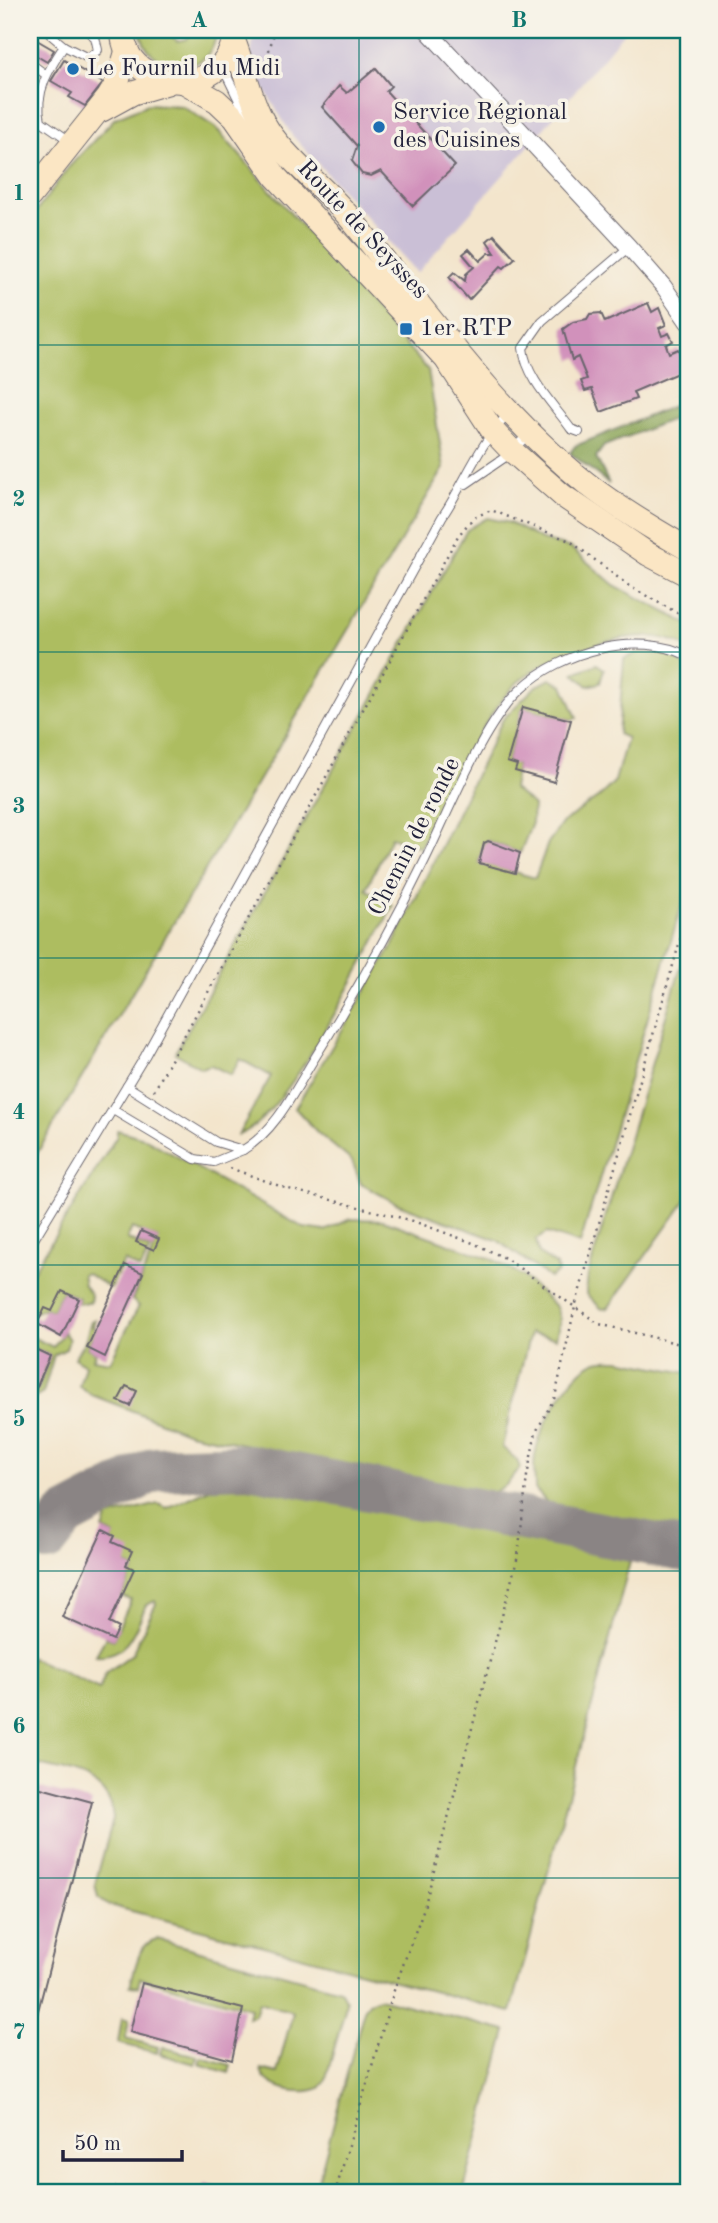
<svg xmlns="http://www.w3.org/2000/svg" width="718" height="2223" viewBox="0 0 718 2223" font-family="'Old Standard TT',serif">
<style>
.industrial{fill:#cabfd6}
.green{fill:#adbd60;stroke:#68704e;stroke-width:2}
.forest{fill:#8aa456;stroke:#566348;stroke-width:2}
.lines{fill:none;stroke-linecap:round;stroke-linejoin:round}
.taxiway{stroke:#8a8484;stroke-width:44}
.building{fill:#d191bb}
.service-casing{stroke:#6b666e;stroke-width:10}
.minor-casing{stroke:#6b666e;stroke-width:18}
.secondary-casing{stroke:#6b666e;stroke-width:25}
.path{stroke:#6b666e;stroke-width:2.5;stroke-dasharray:2 5;stroke-linecap:butt}
.service{stroke:#fff;stroke-width:8}
.minor{stroke:#fff;stroke-width:16}
.secondary{stroke:#fbe6c4;stroke-width:23}
.grid{fill:none;stroke:#0f766e;stroke-width:2;stroke-opacity:0.55}
.poi-dot{fill:#1f6fb2;stroke:#f7f3e8;stroke-width:2.5}
.labels{text-anchor:middle;dominant-baseline:central;stroke-width:7;stroke-linejoin:round;paint-order:stroke}
.poi-label{font-size:24px;fill:#22223b;stroke:#f7f3e8;text-anchor:start}
.street-label{font-size:24px;fill:#22223b;stroke:#f7f3e8}
.neatline{fill:none;stroke:#0f766e;stroke-width:2.5}
.grid-label{font-size:23px;text-anchor:middle;font-weight:bold;fill:#0f766e}
</style>
<rect width="100%" height="100%" fill="#f7f3e8"/>
<filter id="ink" filterUnits="userSpaceOnUse"><feTurbulence type="fractalNoise" baseFrequency=".0143" numOctaves="2"/><feDisplacementMap in="SourceGraphic" scale="14" xChannelSelector="R" yChannelSelector="G"/><feConvolveMatrix kernelMatrix="1 2 1 2 8 2 1 2 1" color-interpolation-filters="sRGB"/></filter>
<filter id="wash" filterUnits="userSpaceOnUse"><feTurbulence type="fractalNoise" baseFrequency=".00686" numOctaves="4" result="noise"/><feDisplacementMap in="SourceGraphic" scale="28" xChannelSelector="R" yChannelSelector="G"/><feGaussianBlur stdDeviation="1.57" result="paint"/><feColorMatrix in="noise" values="0 0 0 0 0 0 0 0 0 0 0 0 0 0 0 0 0 1.4 0 .05"/><feComposite in="paint" operator="in"/></filter>
<g filter="url(#wash)">
<rect width="100%" height="100%" fill="#f3e5cc"/>
<path class="industrial" d="M254 30H626L541 132 417 273 291 134 250 65Z"/>
<g class="green">
<path d="M140 30H165L177 41 187 39 193 30H217C213 81 147 75 140 30Z"/>
<path d="M148 104 182 106 216 128 428 370 444 468 30 1165V220L68 168 115 118Z"/>
<path d="M487 518 510 523 542 540 571 548 614 585 688 624V648C662 632 634 635 605 642 575 651 543 660 518 682 481 716 445 801 420 847L391 837 366 889 393 906C367 953 286 1121 238 1135L271 1076 240 1059 231 1075 211 1065 201 1068 175 1053 460 542 467 530Z"/>
<path d="M639 652 669 655 688 667V884L580 1244 547 1233 536 1240 539 1254 556 1265 558 1272 550 1278 497 1240 398 1204 361 1184 352 1161 318 1133 295 1108 392 947 503 719 535 687 550 679 563 685 577 718 571 720 523 707 507 762 517 765 513 789 533 805 532 823 520 853 488 841 484 844 479 862 535 878 548 843 563 822 599 797 615 781 627 738 618 734 624 659Z"/>
<path d="M597 664 604 669 600 683 588 686 574 673Z"/>
<path d="M688 943V1197L608 1308 602 1309 586 1294 588 1275Z"/>
<path d="M117 1130 144 1138 304 1228 325 1231 350 1219 383 1220 494 1260 524 1277 556 1307 560 1320 556 1338 530 1333 502 1447 517 1460 520 1468 506 1485 491 1494 189 1433 92 1395 79 1386 85 1365 74 1358 85 1341 91 1321 95 1319 93 1327 96 1329 87 1348 96 1352 93 1359 110 1362 139 1306 132 1300 158 1239 132 1228 127 1239 150 1249 142 1266 140 1269 124 1261 110 1288 86 1273 82 1274 84 1285 91 1295 90 1303H77L79 1298 62 1291 52 1311 45 1308 30 1314V1276L117 1136Z"/>
<path d="M64 1332 69 1340 66 1349 54 1355 43 1393 30 1401 38 1389 50 1356 34 1348 30 1355V1336L53 1347Z"/>
<path d="M619 1360 688 1373V1533L550 1506 535 1489C535 1478 533 1466 535 1456 539 1429 570 1370 597 1361 603 1359 612 1360 619 1360Z"/>
<path d="M238 1485 631 1558 511 2012 109 1905 98 1897 95 1884 113 1819C112 1774 64 1772 30 1763V1657L99 1689 106 1673 132 1654 156 1604 155 1601 146 1605C136 1628 128 1658 96 1655L106 1637 113 1640 131 1600 121 1596 134 1569 126 1565 112 1542 114 1535 103 1530 108 1517 158 1504 167 1508 214 1487Z"/>
<path d="M157 1939 340 1990 346 2001 345 2009 325 2082 320 2088C303 2096 264 2089 261 2069L277 2073 293 2012 259 2002 255 2015 248 2018 250 2008 140 1978 138 1987 130 1986C136 1968 137 1944 157 1939Z"/>
<path d="M379 1998 506 2031 463 2193H315L364 2010 369 2002Z"/>
<path d="M122 2018 129 2020 125 2038 158 2047 157 2053 118 2043Z"/>
<path d="M162 2047 197 2056 195 2064 160 2054Z"/>
<path d="M201 2057 231 2065 229 2073 199 2064Z"/>
</g>
<path class="forest" d="M688 400V413L604 446 596 457 609 484 570 453 575 446Z"/>
<g class="lines">
<path class="taxiway" d="M47 1540 66 1516 155 1469 249 1466 688 1551"/>
</g>
<g id="blocks">
<g class="building">
<path d="M30 36 54 50 47 62 30 52Z"/>
<path d="M64 60 103 83 85 106 69 97 72 93 51 81Z"/>
<path d="M376 68 391 86 386 91 455 166 413 206 381 171 371 176 362 174 352 161 357 146 322 107 339 86 347 93Z"/>
<path d="M494 235 515 258 504 268 501 266 469 300 449 277 454 272 465 281 466 274 474 267 463 254 469 249 480 261 489 253H495L487 241Z"/>
<path d="M648 303 652 312 659 308 666 325 659 328 662 336 669 333 673 341 666 345 669 353 678 349 687 369 633 392 636 399 601 412 592 389 585 391 581 381 587 379 578 357 572 360 563 329 573 322 587 319 590 314 601 313 605 322Z"/>
<path d="M523 707 571 720 554 782 515 771 517 765 507 762Z"/>
<path d="M488 841 520 853 515 873 479 863 484 843Z"/>
<path d="M141 1231 159 1239 154 1250 136 1242Z"/>
<path d="M125 1265 143 1273 105 1357 87 1348Z"/>
<path d="M62 1291 79 1299 61 1337 32 1321 34 1317 39 1320 45 1308 52 1311Z"/>
<path d="M33 1348 50 1356 32 1398 30 1355Z"/>
<path d="M126 1386 137 1391 130 1406 118 1401Z"/>
<path d="M103 1530 115 1536 112 1542 132 1551 126 1565 134 1569 109 1623 119 1628 113 1640 62 1617Z"/>
<path d="M30 1785 92 1802 31 2038H30Z"/>
<path d="M142 1983 243 2009 232 2060 130 2032Z"/>
<path d="M205 2183 241 2192V2193H203Z"/>
<path d="M116 2187 137 2192V2193H114Z"/>
</g>
</g>
</g>
<g filter="url(#ink)">
<use href="#blocks" fill-opacity="0" stroke="#6b666e" stroke-width="2"/>
<g class="lines">
<defs>
<g id="service">
<path d="M45 30 64 46 88 58 98 50 95 37 86 30"/>
<path d="M64 46C49 69 34 92 41 121L70 141"/>
<path d="M30 63 45 74"/>
<path d="M223 68 248 119"/>
<path d="M579 432 571 429C554 405 526 378 523 348L542 321 629 247"/>
<path d="M466 484 504 458 529 434"/>
<path d="M113 1110 195 1159 214 1162 243 1150 216 1142 127 1086"/>
<path d="M243 1150C274 1132 293 1094 311 1064 353 997 391 930 425 860 449 812 482 724 521 689 561 651 638 630 688 656"/>
<path d="M30 1246 145 1056 442 517C465 483 479 442 509 414"/>
</g>
<path id="minor" d="M427 30 629 247 664 287 688 322"/>
<g id="secondary">
<path d="M122 30C125 96 231 100 234 33"/>
<path d="M233 39C246 71 251 109 273 137 295 167 326 189 350 218 424 308 494 410 586 483 618 508 653 529 688 549"/>
<path d="M186 83 217 101 235 118 276 177 446 359 492 430 512 451 563 496 648 554 688 575"/>
<path d="M102 110 133 93 167 83"/>
<path d="M30 196 108 98 118 81 127 50"/>
</g>
</defs>
<use href="#service" class="service-casing"/>
<use href="#minor" class="minor-casing"/>
<use href="#secondary" class="secondary-casing"/>
<g class="path">
<path d="M263 71 275 30"/>
<path d="M154 1091 458 536 473 518 491 510 570 541 629 586 688 619"/>
<path d="M230 1168 285 1188 413 1221 473 1243 505 1258 599 1324 688 1346"/>
<path d="M335 2193 395 1987 424 1908 518 1556 527 1476 536 1432 555 1397 575 1307 688 913"/>
</g>
<use href="#service" class="service"/>
<use href="#minor" class="minor"/>
<use href="#secondary" class="secondary"/>
</g>
</g>
<path class="grid" d="M359 30V2193M30 345H688M30 652H688M30 958H688M30 1265H688M30 1571H688M30 1878H688"/>
<g class="poi-dot">
<circle cx="73" cy="69" r="7"/>
<circle cx="379" cy="127" r="7"/>
<rect x="399" y="322" width="14" height="14" rx="3.5"/>
</g>
<g class="labels">
<g class="poi-label">
<text x="87" y="69">Le Fournil du Midi</text>
<text x="393" y="113">Service Régional<tspan x="393" dy="28">des Cuisines</tspan></text>
<text x="420" y="329">1er RTP</text>
</g>
<g class="street-label">
<text transform="translate(362 230) rotate(47)">Route de Seysses</text>
<text transform="translate(415 837) rotate(-63)">Chemin de ronde</text>
</g>
</g>
<rect width="718" height="2223" fill="none" stroke="#f7f3e8" stroke-width="77"/>
<path d="M63 2150v10h119v-10" fill="none" stroke="#22223b" stroke-width="3.5"/>
<text x="74" y="2150" font-size="21" fill="#22223b" stroke="#f7f3e8" stroke-width="5" paint-order="stroke">50 m</text>
<rect x="38" y="38" width="642" height="2146" class="neatline"/>
<g class="grid-label">
<text x="199" y="27">A</text>
<text x="519" y="27">B</text>
<text x="19" y="200">1</text>
<text x="19" y="506">2</text>
<text x="19" y="813">3</text>
<text x="19" y="1119">4</text>
<text x="19" y="1426">5</text>
<text x="19" y="1733">6</text>
<text x="19" y="2039">7</text>
</g>
</svg>
